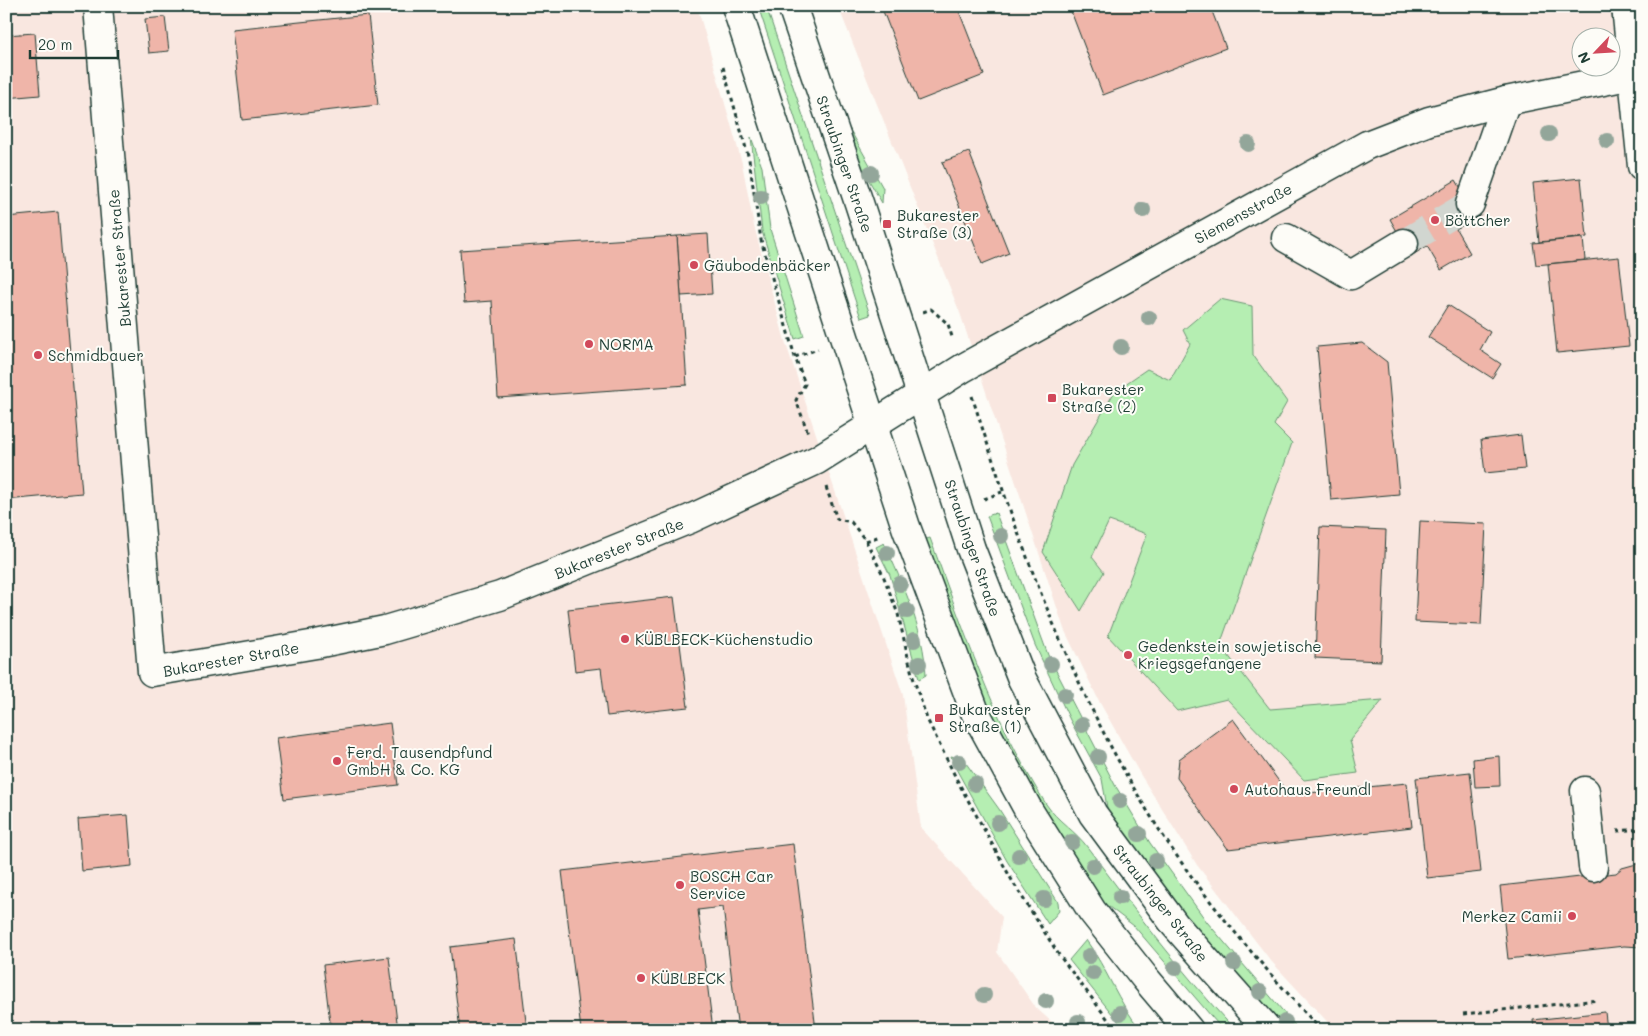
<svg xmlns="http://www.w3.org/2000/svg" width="1648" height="1036" viewBox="0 0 1648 1036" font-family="Mali,sans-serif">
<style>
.built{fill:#f9e7e0;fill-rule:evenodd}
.green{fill:#b5eeb2;stroke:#6a9673}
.building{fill:#efb5a9;stroke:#1f3d34}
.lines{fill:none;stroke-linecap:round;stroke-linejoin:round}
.minor-tunnel{stroke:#d1d6d0;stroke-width:28;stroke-dasharray:28 14;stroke-linecap:butt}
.minor-casing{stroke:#1f3d34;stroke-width:31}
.major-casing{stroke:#1f3d34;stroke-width:31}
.path{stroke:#1f3d34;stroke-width:3;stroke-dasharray:4 4;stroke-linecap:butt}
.minor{stroke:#fdfcf7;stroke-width:28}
.major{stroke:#fdfcf7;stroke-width:28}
.tree{fill:#93a69a}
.poi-dot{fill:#d1495b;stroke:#fdfcf7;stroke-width:2}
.labels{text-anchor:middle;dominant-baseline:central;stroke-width:4;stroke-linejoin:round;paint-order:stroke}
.street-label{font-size:15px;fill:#1f3d34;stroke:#fdfcf7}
.poi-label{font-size:15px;fill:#1f3d34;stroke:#fdfcf7;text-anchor:start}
</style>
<rect width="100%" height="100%" fill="#fdfcf7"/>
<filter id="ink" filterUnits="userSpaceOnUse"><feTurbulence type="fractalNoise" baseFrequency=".02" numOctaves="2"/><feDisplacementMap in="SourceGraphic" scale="10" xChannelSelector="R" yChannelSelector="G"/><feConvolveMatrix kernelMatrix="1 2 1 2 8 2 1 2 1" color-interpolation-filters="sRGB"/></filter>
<g filter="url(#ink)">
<g class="built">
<path d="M6 6H697L742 163 754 226 785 341 903 695 921 828 1002 917 997 952 1036 1008 1061 1030H6Z"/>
<path d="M838 6H1642V1030H1335L1271 961 1197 865 1140 774 1100 703 1064 629 960 313ZM1580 38H1610V68H1580Z"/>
</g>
<g class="green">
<path d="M758 6H766L870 315 861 318Z"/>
<path d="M844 125 849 128 883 188 882 203 851 149Z"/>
<path d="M751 137 762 167 770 229 804 336 795 339 762 231Z"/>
<path d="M1220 299 1252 306 1253 355 1287 402 1274 425 1292 443 1220 645 1270 709 1383 700 1350 740 1358 773 1304 780 1227 699 1177 711 1108 636 1147 534 1109 521 1092 557 1104 572 1081 611 1043 552 1072 465 1115 391 1147 369 1170 380 1190 344 1183 330Z"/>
<path d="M996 513 1048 655 1115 785 1150 843 1207 922 1299 1030H1280L1161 893 1109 819 1102 779 1070 720 1035 645 987 516Z"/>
<path d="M930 538C963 628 994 723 1046 804 1057 821 1076 831 1088 848 1135 911 1181 972 1235 1030H1223L1134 926 1096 897 1002 740 962 645 923 540Z"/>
<path d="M884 543C903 584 924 630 926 675L919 679 890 575 876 547Z"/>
<path d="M951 756 963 759 999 809 1058 902 1059 911 1048 924 1007 861 955 767Z"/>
<path d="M1086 940C1108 970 1117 1001 1141 1030H1125L1069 960Z"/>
</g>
<g class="building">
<path d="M148 6H199L148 10Z"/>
<path d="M881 6H957L984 75 918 101Z"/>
<path d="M1069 6H1210L1226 48 1103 95Z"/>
<path d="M368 15 378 105 242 120 232 29Z"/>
<path d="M165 17 169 51 149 53 145 19Z"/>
<path d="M35 33 40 95 6 98V35Z"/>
<path d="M969 152 1009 253 982 264 942 162Z"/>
<path d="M1581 178 1587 237 1539 242 1533 183Z"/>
<path d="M1456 180 1478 217 1456 229 1470 253 1441 270 1427 246 1411 256 1390 219Z"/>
<path d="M58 212 82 493 6 500V217Z"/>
<path d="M708 234 712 294 681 296 677 236Z"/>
<path d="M677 236 687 385 498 398 492 301 464 303 460 250Z"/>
<path d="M1583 238 1585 260 1536 265 1533 243Z"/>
<path d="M1619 257 1629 346 1557 353 1548 264Z"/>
<path d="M1448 305 1490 332 1480 350 1501 364 1492 378 1428 337Z"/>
<path d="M1362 343 1387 362 1399 494 1331 500 1317 347Z"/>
<path d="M1521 435 1525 469 1485 473 1481 440Z"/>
<path d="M1420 521 1486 524 1481 625 1415 622Z"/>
<path d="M1320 527 1386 530 1381 661 1315 658Z"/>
<path d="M674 597 688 707 607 716 601 668 575 671 568 609Z"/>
<path d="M1233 719 1289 795 1407 783 1412 827 1228 849 1177 778 1179 759Z"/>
<path d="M390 723 398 785 284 799 276 738Z"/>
<path d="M1499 756 1500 786 1475 787 1473 759Z"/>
<path d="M1470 772 1481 872 1427 878 1416 778Z"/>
<path d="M128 815 132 866 82 871 78 819Z"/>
<path d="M793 844 816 1030H738L723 907 698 910 713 1030H581L562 871Z"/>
<path d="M1640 863 1642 947 1624 946 1508 959 1500 886 1616 873 1622 868Z"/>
<path d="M516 939 527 1030H460L450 947Z"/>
<path d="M389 957 398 1030H331L323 965Z"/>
<path d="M1605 1012 1607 1030H1534L1533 1020Z"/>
</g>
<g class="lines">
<path class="minor-tunnel" d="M1404 243 1470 204"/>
<defs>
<g id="minor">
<path d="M98 6 152 672 316 644 385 630 500 596 690 519 817 460 963 368 1367 145 1429 121 1506 101 1642 73"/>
<path d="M1626 6 1642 166"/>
<path d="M1470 204 1506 101"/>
<path d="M1286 238 1351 275 1404 243"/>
<path d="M1585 791 1593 867"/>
</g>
<g id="major">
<path d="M736 6 906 527 975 712 1029 811 1092 911 1145 978 1189 1030"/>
<path d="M792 6 859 203 971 549 1022 679 1093 814 1175 925 1268 1030"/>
</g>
</defs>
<use href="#minor" class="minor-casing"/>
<use href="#major" class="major-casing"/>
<g class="path">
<path d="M723 67 749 159 761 240 795 357 805 384 796 400 808 433"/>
<path d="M923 312 931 309 948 324 953 340"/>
<path d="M795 357 818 349"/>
<path d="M972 396C1020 547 1074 697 1160 831 1207 903 1263 967 1321 1030"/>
<path d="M826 487 837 519 851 522 866 541 883 575 898 614 912 674 927 719 957 780 1014 884 1059 955 1116 1030"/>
<path d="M984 499 1002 492"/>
<path d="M866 541 880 536"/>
<path d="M1617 831 1642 829"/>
<path d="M1463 1014 1598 1000"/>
</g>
<use href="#minor" class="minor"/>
<use href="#major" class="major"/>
</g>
<g class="tree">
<circle cx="1549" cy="134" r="8"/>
<circle cx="1607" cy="141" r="8"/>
<circle cx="1248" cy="144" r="8"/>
<circle cx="871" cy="173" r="8"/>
<circle cx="761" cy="197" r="8"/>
<circle cx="1143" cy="210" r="8"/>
<circle cx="1149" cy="318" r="8"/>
<circle cx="1121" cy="347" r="8"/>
<circle cx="1001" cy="536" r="8"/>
<circle cx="887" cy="553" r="8"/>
<circle cx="900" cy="584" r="8"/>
<circle cx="907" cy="611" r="8"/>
<circle cx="914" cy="640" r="8"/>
<circle cx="919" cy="664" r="8"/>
<circle cx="1051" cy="664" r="8"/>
<circle cx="1065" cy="695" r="8"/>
<circle cx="1082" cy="725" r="8"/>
<circle cx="1098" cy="757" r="8"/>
<circle cx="959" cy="762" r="8"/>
<circle cx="975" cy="784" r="8"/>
<circle cx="1120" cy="801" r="8"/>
<circle cx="998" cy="823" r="8"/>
<circle cx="1139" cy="834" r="8"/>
<circle cx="1072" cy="842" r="8"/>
<circle cx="1019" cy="856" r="8"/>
<circle cx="1156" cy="861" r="8"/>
<circle cx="1093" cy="866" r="8"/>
<circle cx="1120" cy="897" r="8"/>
<circle cx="1044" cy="899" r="8"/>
<circle cx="1089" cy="956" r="8"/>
<circle cx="1234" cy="963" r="8"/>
<circle cx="1175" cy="968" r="8"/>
<circle cx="1093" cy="973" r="8"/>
<circle cx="1260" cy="992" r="8"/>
<circle cx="984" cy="995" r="8"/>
<circle cx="1046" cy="1001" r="8"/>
<circle cx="1120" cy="1013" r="8"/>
<circle cx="1078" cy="1022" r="8"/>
<circle cx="1285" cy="1022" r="8"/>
</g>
</g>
<g class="poi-dot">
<circle cx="1435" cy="220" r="5"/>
<rect x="882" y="219" width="10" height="10" rx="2.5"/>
<circle cx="694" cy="265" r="5"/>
<circle cx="589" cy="344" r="5"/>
<circle cx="38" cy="355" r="5"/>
<rect x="1047" y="393" width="10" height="10" rx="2.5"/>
<circle cx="625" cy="639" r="5"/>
<circle cx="1128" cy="655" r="5"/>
<rect x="934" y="713" width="10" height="10" rx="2.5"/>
<circle cx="337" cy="761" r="5"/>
<circle cx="1234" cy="789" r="5"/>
<circle cx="680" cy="885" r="5"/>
<circle cx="1572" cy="916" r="5"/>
<circle cx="641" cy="978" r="5"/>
</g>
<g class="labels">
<g class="street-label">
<text transform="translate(845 164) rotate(71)">Straubinger Straße</text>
<text transform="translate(1243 213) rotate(-29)">Siemensstraße</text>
<text transform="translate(119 258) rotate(-95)">Bukarester Straße</text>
<text transform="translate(619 548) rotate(-22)">Bukarester Straße</text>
<text transform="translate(973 548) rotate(71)">Straubinger Straße</text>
<text transform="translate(231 659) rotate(-10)">Bukarester Straße</text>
<text transform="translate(1161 903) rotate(52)">Straubinger Straße</text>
</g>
<g class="poi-label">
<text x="897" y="215">Bukarester<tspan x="897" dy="17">Straße (3)</tspan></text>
<text x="1445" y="220">Böttcher</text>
<text x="704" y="265">Gäubodenbäcker</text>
<text x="599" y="344">NORMA</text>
<text x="48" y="355">Schmidbauer</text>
<text x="1062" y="389">Bukarester<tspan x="1062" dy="17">Straße (2)</tspan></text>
<text x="635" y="639">KÜBLBECK-Küchenstudio</text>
<text x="1138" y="646">Gedenkstein sowjetische<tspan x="1138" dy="17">Kriegsgefangene</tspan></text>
<text x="949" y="709">Bukarester<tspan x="949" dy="17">Straße (1)</tspan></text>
<text x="347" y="752">Ferd. Tausendpfund<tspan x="347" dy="17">GmbH &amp; Co. KG</tspan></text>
<text x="1244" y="789">Autohaus Freundl</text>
<text x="690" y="876">BOSCH Car<tspan x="690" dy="17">Service</tspan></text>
<text x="1562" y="916" text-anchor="end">Merkez Camii</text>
<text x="651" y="978">KÜBLBECK</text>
</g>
</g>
<rect width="1648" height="1036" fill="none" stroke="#fdfcf7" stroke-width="25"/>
<rect x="12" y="12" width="1623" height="1011" fill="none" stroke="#1f3d34" stroke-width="2" filter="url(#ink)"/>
<g transform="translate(1596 52) rotate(245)"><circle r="24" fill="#fdfcf7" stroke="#a4b0a9"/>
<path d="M0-4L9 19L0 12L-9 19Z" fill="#d1495b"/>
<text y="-8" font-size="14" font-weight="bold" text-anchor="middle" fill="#1f3d34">N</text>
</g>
<path d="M30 50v8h88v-8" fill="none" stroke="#1f3d34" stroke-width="2.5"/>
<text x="38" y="50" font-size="15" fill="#1f3d34" stroke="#fdfcf7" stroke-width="4" paint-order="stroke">20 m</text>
</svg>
